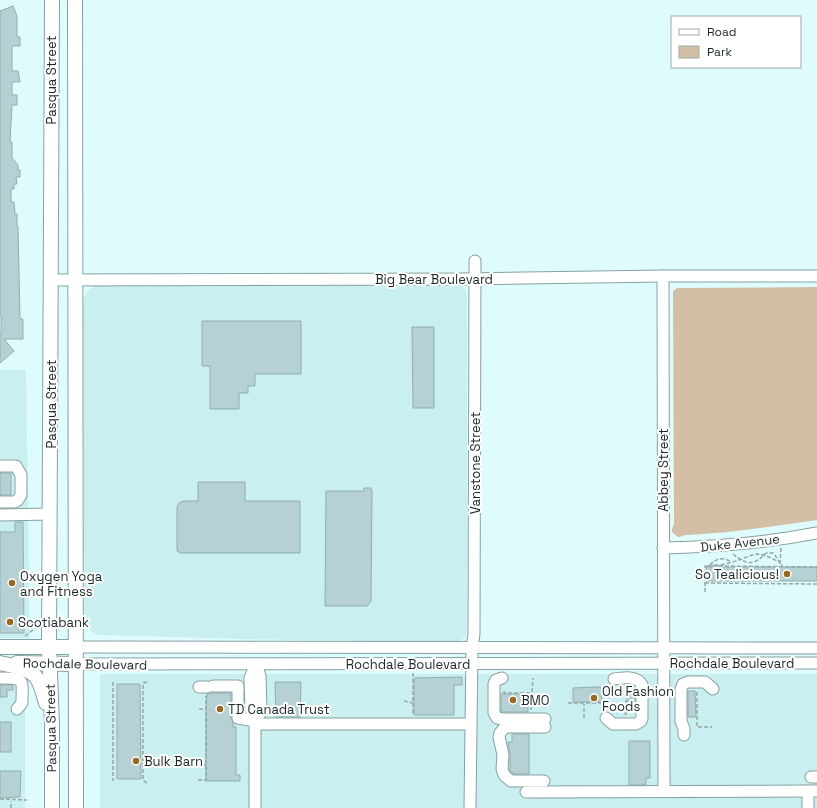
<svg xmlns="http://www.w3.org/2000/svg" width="817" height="808" viewBox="0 0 817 808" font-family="'Space Grotesk',sans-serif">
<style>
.built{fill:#c9eff1}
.green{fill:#d3bea6}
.building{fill:#b6d1d3;stroke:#92adae}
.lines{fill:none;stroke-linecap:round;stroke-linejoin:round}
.minor-casing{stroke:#86a1a2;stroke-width:13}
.major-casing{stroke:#86a1a2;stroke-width:16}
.path{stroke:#92a8a9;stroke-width:1.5;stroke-dasharray:4 2;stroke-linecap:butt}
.minor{stroke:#fff;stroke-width:11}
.major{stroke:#fff;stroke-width:14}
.poi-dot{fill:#9c671f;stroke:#fff;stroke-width:1.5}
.labels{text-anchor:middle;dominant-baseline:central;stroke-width:4;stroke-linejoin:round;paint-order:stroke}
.street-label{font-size:13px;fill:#1c2728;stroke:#fff}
.poi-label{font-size:13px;fill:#1c2728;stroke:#fff;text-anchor:start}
</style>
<rect width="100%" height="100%" fill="#dffcfd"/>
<g class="built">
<path d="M452 283 460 284 465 288 467 294V629L466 635 463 639 457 642 243 639 99 635 92 632 86 625 84 606 83 301 86 293 90 289 97 286Z"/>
<path d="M0 370H26L30 638H0Z"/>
<rect x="100" y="674" width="717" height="134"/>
<path d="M0 678 25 685V808H0Z"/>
</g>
<path class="green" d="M817 287V520C774 526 730 533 687 535 683 535 681 537 678 537L672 532V529L674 524 673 291 677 288H680Z"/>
<g class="building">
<path d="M13 6 17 16V37H20V46H12V71H18L20 82H12V95H17V105H12L10 142H12V158L18 165V170H20V177H16L17 184H14V189H11V202H14L15 214H17V226H18L20 319H23V339H4L14 351 0 363V334L1 335V314H0V11Z"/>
<path d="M202 321H301V374H255V386H248V393H239V409H210V366H202Z"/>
<path d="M412 327H434V408H413Z"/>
<rect x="0" y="473" width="11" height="22"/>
<path d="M198 482H245V501H300V553H181L177 551V507L179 503 183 501H198Z"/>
<path d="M364 488H371L372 491 371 601 367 606H325L326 491H364Z"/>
<path d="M15 522H23L24 633H0V532H15Z"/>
<rect x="706" y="567" width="111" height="14"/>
<path d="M462 677V685H454V715H414V678Z"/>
<path d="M275 682H301L300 717H276Z"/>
<path d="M117 684H140L141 779H117Z"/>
<path d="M0 685H13V690H7V697H0Z"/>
<path d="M627 685 635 687V711L627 712Z"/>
<path d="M596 687H601L602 702H573V688Z"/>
<path d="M688 691H695L696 717H688Z"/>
<path d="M211 693H231V718L233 723V727H236V775H240V781H206V707L207 694Z"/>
<rect x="501" y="694" width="27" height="18"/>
<rect x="0" y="722" width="11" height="30"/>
<path d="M512 734H529V774H514L510 771V754L508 742H512Z"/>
<path d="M629 741H650V778H646V785H629Z"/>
<path d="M0 771H21L20 797 0 798Z"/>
</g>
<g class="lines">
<defs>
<g id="minor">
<path d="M663 276 664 791"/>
<path d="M51 280 463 279 663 276H817"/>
<path d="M0 466H16L21 475V495L18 500 14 502H0"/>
<path d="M0 515 50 514"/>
<path d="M663 548C715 547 766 543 817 533"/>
<path d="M77 647 817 648"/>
<path d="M76 664 817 663"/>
<path d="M0 678C26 678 22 679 22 703L17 709"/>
<path d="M502 678 496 680 494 684V713L497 718 503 719H545"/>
<path d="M213 686H238V718L255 721"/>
<path d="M199 687H207"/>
<path d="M606 718 613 724H636L641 721 642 718V685C637 675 624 678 614 679"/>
<path d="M255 721 261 712 260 676 256 664"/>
<path d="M255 724H470"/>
<path d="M684 735V729L681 721V689L683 684 688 682H705L713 689"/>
<path d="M811 777H817"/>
<path d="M544 781H511L504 775 502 769 503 755 499 737 500 733 505 727H545"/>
<path d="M526 792 817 791"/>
<path d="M255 808V721L251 711 250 678 256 664"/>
<path d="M470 808 472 647 474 634 475 261"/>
<path d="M808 808V791"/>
</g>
<g id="major">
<path d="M52 0 49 647 52 725V808"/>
<path d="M75 0 76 808"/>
<path d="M0 647H77"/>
<path d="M0 663C14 666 33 668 39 682 42 688 44 697 46 703"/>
<path d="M17 663 76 664"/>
</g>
</defs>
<use href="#minor" class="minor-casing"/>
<use href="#major" class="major-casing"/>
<g class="path">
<path d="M733 554C746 565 754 566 766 553H773C778 558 777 561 783 566"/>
<path d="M780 564 781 548"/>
<path d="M710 565C716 558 724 557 731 562"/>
<path d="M707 566 719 565"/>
<path d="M719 566 817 567"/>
<path d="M705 583 817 584"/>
<path d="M705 592V566C716 566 728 564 739 560 745 558 750 555 757 554 764 554 771 558 777 561"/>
<path d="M25 636 38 626"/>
<path d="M413 673V715"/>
<path d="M113 682V781"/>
<path d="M147 682 143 683V780L148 784"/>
<path d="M504 691V693H531"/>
<path d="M697 692V727H712"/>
<path d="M404 701 413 703"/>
<path d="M568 703H602"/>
<path d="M531 704H545"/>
<path d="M199 709H205"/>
<path d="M531 710 533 678"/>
<path d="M624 714H626V687"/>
<path d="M584 718V704"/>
<path d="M198 765H206"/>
<path d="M198 780H206V696"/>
<path d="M0 799 27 800"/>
<path d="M11 808V801"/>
</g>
<use href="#minor" class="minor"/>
<use href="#major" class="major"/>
</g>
<g class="poi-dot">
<circle cx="787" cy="574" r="4"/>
<circle cx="12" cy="583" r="4"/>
<circle cx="10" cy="622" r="4"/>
<circle cx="594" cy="698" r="4"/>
<circle cx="513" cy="700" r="4"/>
<circle cx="220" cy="709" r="4"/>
<circle cx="136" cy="761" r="4"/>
</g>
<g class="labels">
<g class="street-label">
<text transform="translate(51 80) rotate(-90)">Pasqua Street</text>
<text x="434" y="279">Big Bear Boulevard</text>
<text transform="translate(51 404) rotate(-90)">Pasqua Street</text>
<text transform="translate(475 463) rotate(-90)">Vanstone Street</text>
<text transform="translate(663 470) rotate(-90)">Abbey Street</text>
<text transform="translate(740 543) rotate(-6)">Duke Avenue</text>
<text x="732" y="663">Rochdale Boulevard</text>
<text transform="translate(85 664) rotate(1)">Rochdale Boulevard</text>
<text x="408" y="664">Rochdale Boulevard</text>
<text transform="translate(51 728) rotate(-91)">Pasqua Street</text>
</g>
<g class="poi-label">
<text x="779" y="574" text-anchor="end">So Tealicious!</text>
<text x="20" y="576">Oxygen Yoga<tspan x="20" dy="15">and Fitness</tspan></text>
<text x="18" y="622">Scotiabank</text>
<text x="602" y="691">Old Fashion<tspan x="602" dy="15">Foods</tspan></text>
<text x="521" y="700">BMO</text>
<text x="228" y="709">TD Canada Trust</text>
<text x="144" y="761">Bulk Barn</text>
</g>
</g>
<rect x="671" y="16" width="130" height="52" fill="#ffffff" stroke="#a4a9a9"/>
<rect x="679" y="29" width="20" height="6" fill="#ffffff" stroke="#a4a9a9"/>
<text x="707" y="36" font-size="12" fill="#1c2728">Road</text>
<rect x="679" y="46" width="20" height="12" fill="#d3bea6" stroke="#a4a9a9"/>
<text x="707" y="56" font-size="12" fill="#1c2728">Park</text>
</svg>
